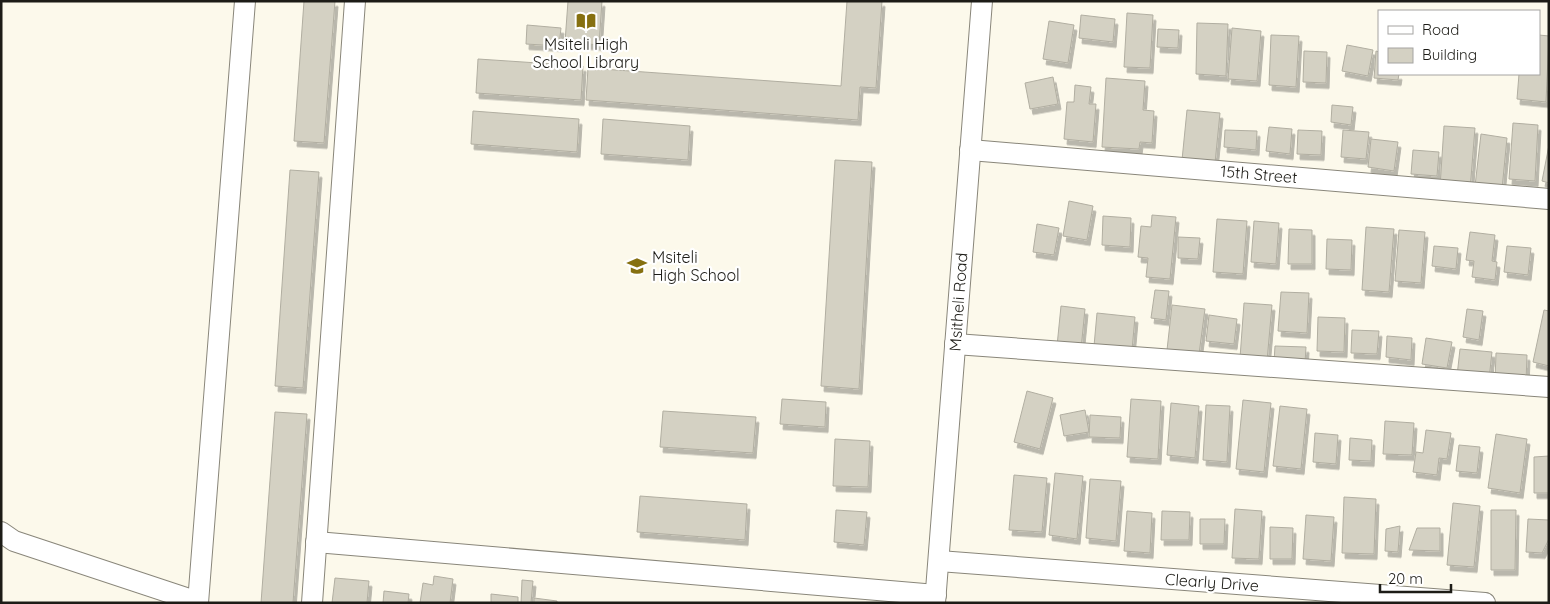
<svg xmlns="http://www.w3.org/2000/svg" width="1550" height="604" viewBox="0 0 1550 604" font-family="Quicksand,sans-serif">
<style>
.building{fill:#d4d1c3;stroke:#b1aea1;filter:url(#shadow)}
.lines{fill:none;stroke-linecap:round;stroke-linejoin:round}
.minor-casing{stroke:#89867a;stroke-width:22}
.minor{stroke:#fff;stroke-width:20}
.labels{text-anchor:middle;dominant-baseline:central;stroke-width:4.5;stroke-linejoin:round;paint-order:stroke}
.poi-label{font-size:16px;fill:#1d1c17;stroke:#fff}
.street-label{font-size:16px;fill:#1d1c17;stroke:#fff}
</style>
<defs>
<filter id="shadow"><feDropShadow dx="3" dy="5.5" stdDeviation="0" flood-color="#0004"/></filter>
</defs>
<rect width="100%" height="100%" fill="#fcf9eb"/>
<g class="building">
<path d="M304 1H335L324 143 294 141Z"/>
<path d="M568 1H602L599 45 565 42Z"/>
<path d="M847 1H882L876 88 860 87 858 120 586 100 588 68 841 86Z"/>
<path d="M1127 13 1153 15 1150 68 1124 67Z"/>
<path d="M1081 15 1115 19 1113 42 1079 38Z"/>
<path d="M1049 21 1074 25 1068 63 1043 59Z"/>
<path d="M1197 23 1228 24 1226 76 1196 74Z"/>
<path d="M527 25 561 28 559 46 526 44Z"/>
<path d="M1232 28 1261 31 1257 81 1228 79Z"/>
<path d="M1158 29 1179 30 1178 48 1157 47Z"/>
<path d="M1271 35 1299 36 1296 87 1269 85Z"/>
<path d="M1539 35 1549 36 1546 102 1517 99 1519 74H1539Z"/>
<path d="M1347 45 1373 50 1368 76 1342 71Z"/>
<path d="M1304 51 1327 52 1326 83 1303 82Z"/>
<path d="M1376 51 1379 52V74H1399L1398 80 1374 78Z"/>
<path d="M478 59 583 66 581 100 476 93Z"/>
<path d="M1053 77 1058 104 1030 109 1025 83Z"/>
<path d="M1106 78 1145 81 1143 110 1154 111 1152 143 1140 142 1139 149 1102 147Z"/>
<path d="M1075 85 1091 87 1089 104H1096L1093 142 1064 139 1067 102H1074Z"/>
<path d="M1332 105 1353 107 1351 125 1331 122Z"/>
<path d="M1187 110 1220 113 1215 163 1182 160Z"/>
<path d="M473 111 579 119 577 152 471 144Z"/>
<path d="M603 119 690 126 688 160 601 154Z"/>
<path d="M1513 123 1538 125 1535 181 1509 179Z"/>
<path d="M1444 126 1475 128 1470 190 1440 187Z"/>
<path d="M1269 127 1292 129 1290 154 1266 151Z"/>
<path d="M1225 130 1257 131 1256 150 1224 147Z"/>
<path d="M1298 130 1322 131 1321 155 1297 154Z"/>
<path d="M1343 130 1369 132 1366 159 1341 157Z"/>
<path d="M1481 134 1507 138 1502 189 1475 186Z"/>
<path d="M1371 139 1398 142 1394 171 1368 167Z"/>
<path d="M1549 145V183L1542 181Z"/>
<path d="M1413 150 1439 152 1437 176 1411 174Z"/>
<path d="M835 160 872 162 859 389 821 386Z"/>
<path d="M290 170 319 172 303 388 275 386Z"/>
<path d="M1069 201 1093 206 1087 240 1063 236Z"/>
<path d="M1152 215 1176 217 1170 279 1146 277 1148 258 1138 257 1141 226 1151 227Z"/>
<path d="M1103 216 1131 218 1130 247 1102 245Z"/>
<path d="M1217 219 1247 221 1243 274 1213 272Z"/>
<path d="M1254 221 1279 223 1276 264 1251 262Z"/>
<path d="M1037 224 1059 228 1054 255 1033 252Z"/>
<path d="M1366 227 1394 229 1389 292 1362 290Z"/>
<path d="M1289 229 1312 230V264H1288Z"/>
<path d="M1399 230 1425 232 1421 283 1395 281Z"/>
<path d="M1470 232 1495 235 1492 261 1497 262 1495 280 1472 277 1474 261 1466 260Z"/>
<path d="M1178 237 1200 238 1198 259 1178 258Z"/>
<path d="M1327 239 1352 240 1351 270 1326 269Z"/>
<path d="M1434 246 1458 248 1456 269 1432 266Z"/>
<path d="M1507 246 1531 248 1528 275 1504 272Z"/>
<path d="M1155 290 1169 291 1166 320 1151 318Z"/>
<path d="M1281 292 1309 293 1307 333 1278 331Z"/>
<path d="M1244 303 1272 305 1267 361 1240 358Z"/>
<path d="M1172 305 1205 309 1199 354 1167 350Z"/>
<path d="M1061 306 1085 309 1081 349 1057 346Z"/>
<path d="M1467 309 1483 311 1479 340 1463 337Z"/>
<path d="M1544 310 1549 311V366L1533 362Z"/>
<path d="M1097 313 1135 317 1132 350 1094 346Z"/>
<path d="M1209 315 1237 319 1234 344 1206 341Z"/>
<path d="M1318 317 1345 318 1344 352 1317 351Z"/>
<path d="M1352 330 1379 331 1377 354 1351 353Z"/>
<path d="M1387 336 1412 338 1411 360 1386 357Z"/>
<path d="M1426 338 1452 342 1447 368 1422 364Z"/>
<path d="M1275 346 1306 347 1305 363 1274 362Z"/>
<path d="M1460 349 1492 352 1489 379 1457 376Z"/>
<path d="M1496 353 1527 355 1526 382 1495 380Z"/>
<path d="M1027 391 1053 398 1040 449 1014 442Z"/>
<path d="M782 399 826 402 825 427 780 424Z"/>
<path d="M1131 399 1161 401 1158 459 1127 457Z"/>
<path d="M1243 400 1271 403 1264 472 1236 469Z"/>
<path d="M1171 403 1199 406 1195 458 1167 455Z"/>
<path d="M1206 405 1230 406 1227 462 1203 460Z"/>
<path d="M1280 406 1307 409 1301 469 1273 466Z"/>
<path d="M1085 410 1089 432 1064 436 1060 415Z"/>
<path d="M663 411 756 417 753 453 660 447Z"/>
<path d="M275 412 307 414 293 603H261Z"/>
<path d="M1090 415 1121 417 1120 438 1089 437Z"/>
<path d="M1385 421 1414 423 1412 455 1383 454Z"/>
<path d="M1426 430 1451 433 1447 459 1439 458 1437 475 1413 472 1416 452 1423 453Z"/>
<path d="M1315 433 1338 435 1336 464 1313 462Z"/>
<path d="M1496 434 1527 439 1520 493 1488 488Z"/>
<path d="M1350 438 1372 440 1371 461 1349 460Z"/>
<path d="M835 439 870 441 868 487 833 486Z"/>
<path d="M1459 445 1480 447 1477 473 1456 471Z"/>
<path d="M1549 456V493H1534V457Z"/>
<path d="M1055 473 1083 476 1077 539 1049 535Z"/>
<path d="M1014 475 1047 478 1042 532 1009 530Z"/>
<path d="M1090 479 1121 481 1116 541 1086 538Z"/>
<path d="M640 496 747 504 745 540 637 532Z"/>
<path d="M1344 497 1376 499 1374 554 1342 553Z"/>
<path d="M1453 503 1480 506 1474 567 1447 565Z"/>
<path d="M1235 509 1262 511 1259 559 1232 558Z"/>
<path d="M836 510 867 512 864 545 834 542Z"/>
<path d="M1491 510H1516L1515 570H1491Z"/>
<path d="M1127 511 1152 513 1150 553 1124 551Z"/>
<path d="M1162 511 1190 512 1189 540H1161Z"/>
<path d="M1306 515 1334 517 1331 561 1303 559Z"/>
<path d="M1200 519H1225L1224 544H1200Z"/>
<path d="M1528 519 1549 520V539L1542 553 1526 552Z"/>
<path d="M1400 526 1398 552 1385 551 1386 529Z"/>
<path d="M1270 527 1293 528 1292 559H1270Z"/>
<path d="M1417 528H1440V551L1409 550Z"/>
<path d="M434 576 453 579 450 603H420L423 583 433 585Z"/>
<path d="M335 578 369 581 367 603H332Z"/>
<path d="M522 580 533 581 531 603H521Z"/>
<path d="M384 591 409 594 408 603H383Z"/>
<path d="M491 594 518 597V603H491Z"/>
<path d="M534 598 557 601V603H534Z"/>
</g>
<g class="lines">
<defs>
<g id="minor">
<path d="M970 150 1549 199"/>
<path d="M955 344 1549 387"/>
<path d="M1 532 14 541 198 602"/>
<path d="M316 542 936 595"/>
<path d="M939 561 1485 603"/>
<path d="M198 603 245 1"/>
<path d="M312 603 355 1"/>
<path d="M935 603 982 1"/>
</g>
</defs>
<use href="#minor" class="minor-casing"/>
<use href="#minor" class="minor"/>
</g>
<defs>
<symbol id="library-bare" viewBox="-9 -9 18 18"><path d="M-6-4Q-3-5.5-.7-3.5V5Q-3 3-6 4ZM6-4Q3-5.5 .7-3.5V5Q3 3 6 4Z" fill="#867010" stroke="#fff" stroke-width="2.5" paint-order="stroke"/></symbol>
<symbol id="school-bare" viewBox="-9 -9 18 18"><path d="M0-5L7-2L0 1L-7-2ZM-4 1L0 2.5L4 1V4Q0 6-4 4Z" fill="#867010" stroke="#fff" stroke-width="2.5" paint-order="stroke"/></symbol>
</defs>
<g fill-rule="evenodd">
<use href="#library-bare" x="572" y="7" width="28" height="28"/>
<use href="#school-bare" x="623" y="252" width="28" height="28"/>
</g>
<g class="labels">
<g class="poi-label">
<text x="586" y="44">Msiteli High<tspan x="586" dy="18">School Library</tspan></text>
<text x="652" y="257" text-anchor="start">Msiteli<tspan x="652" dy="18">High School</tspan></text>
</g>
<g class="street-label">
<text transform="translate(1259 174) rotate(5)">15th Street</text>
<text transform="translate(958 302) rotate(-86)">Msitheli Road</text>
<text transform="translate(1212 582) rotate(4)">Clearly Drive</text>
</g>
</g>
<rect width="1550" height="604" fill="none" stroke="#1d1c17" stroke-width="5"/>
<rect x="1378" y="10" width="162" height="65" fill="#ffffff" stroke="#a5a4a2"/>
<rect x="1388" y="26" width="25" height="8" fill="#ffffff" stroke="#a5a4a2"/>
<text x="1422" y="35" font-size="15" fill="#1d1c17">Road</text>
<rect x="1388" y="48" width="25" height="15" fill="#d4d1c3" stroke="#a5a4a2"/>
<text x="1422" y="60" font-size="15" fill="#1d1c17">Building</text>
<path d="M1380 584v8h71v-8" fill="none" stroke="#1d1c17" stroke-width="2.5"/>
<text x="1388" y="584" font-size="15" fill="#1d1c17" stroke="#ffffff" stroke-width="4" paint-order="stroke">20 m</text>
</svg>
